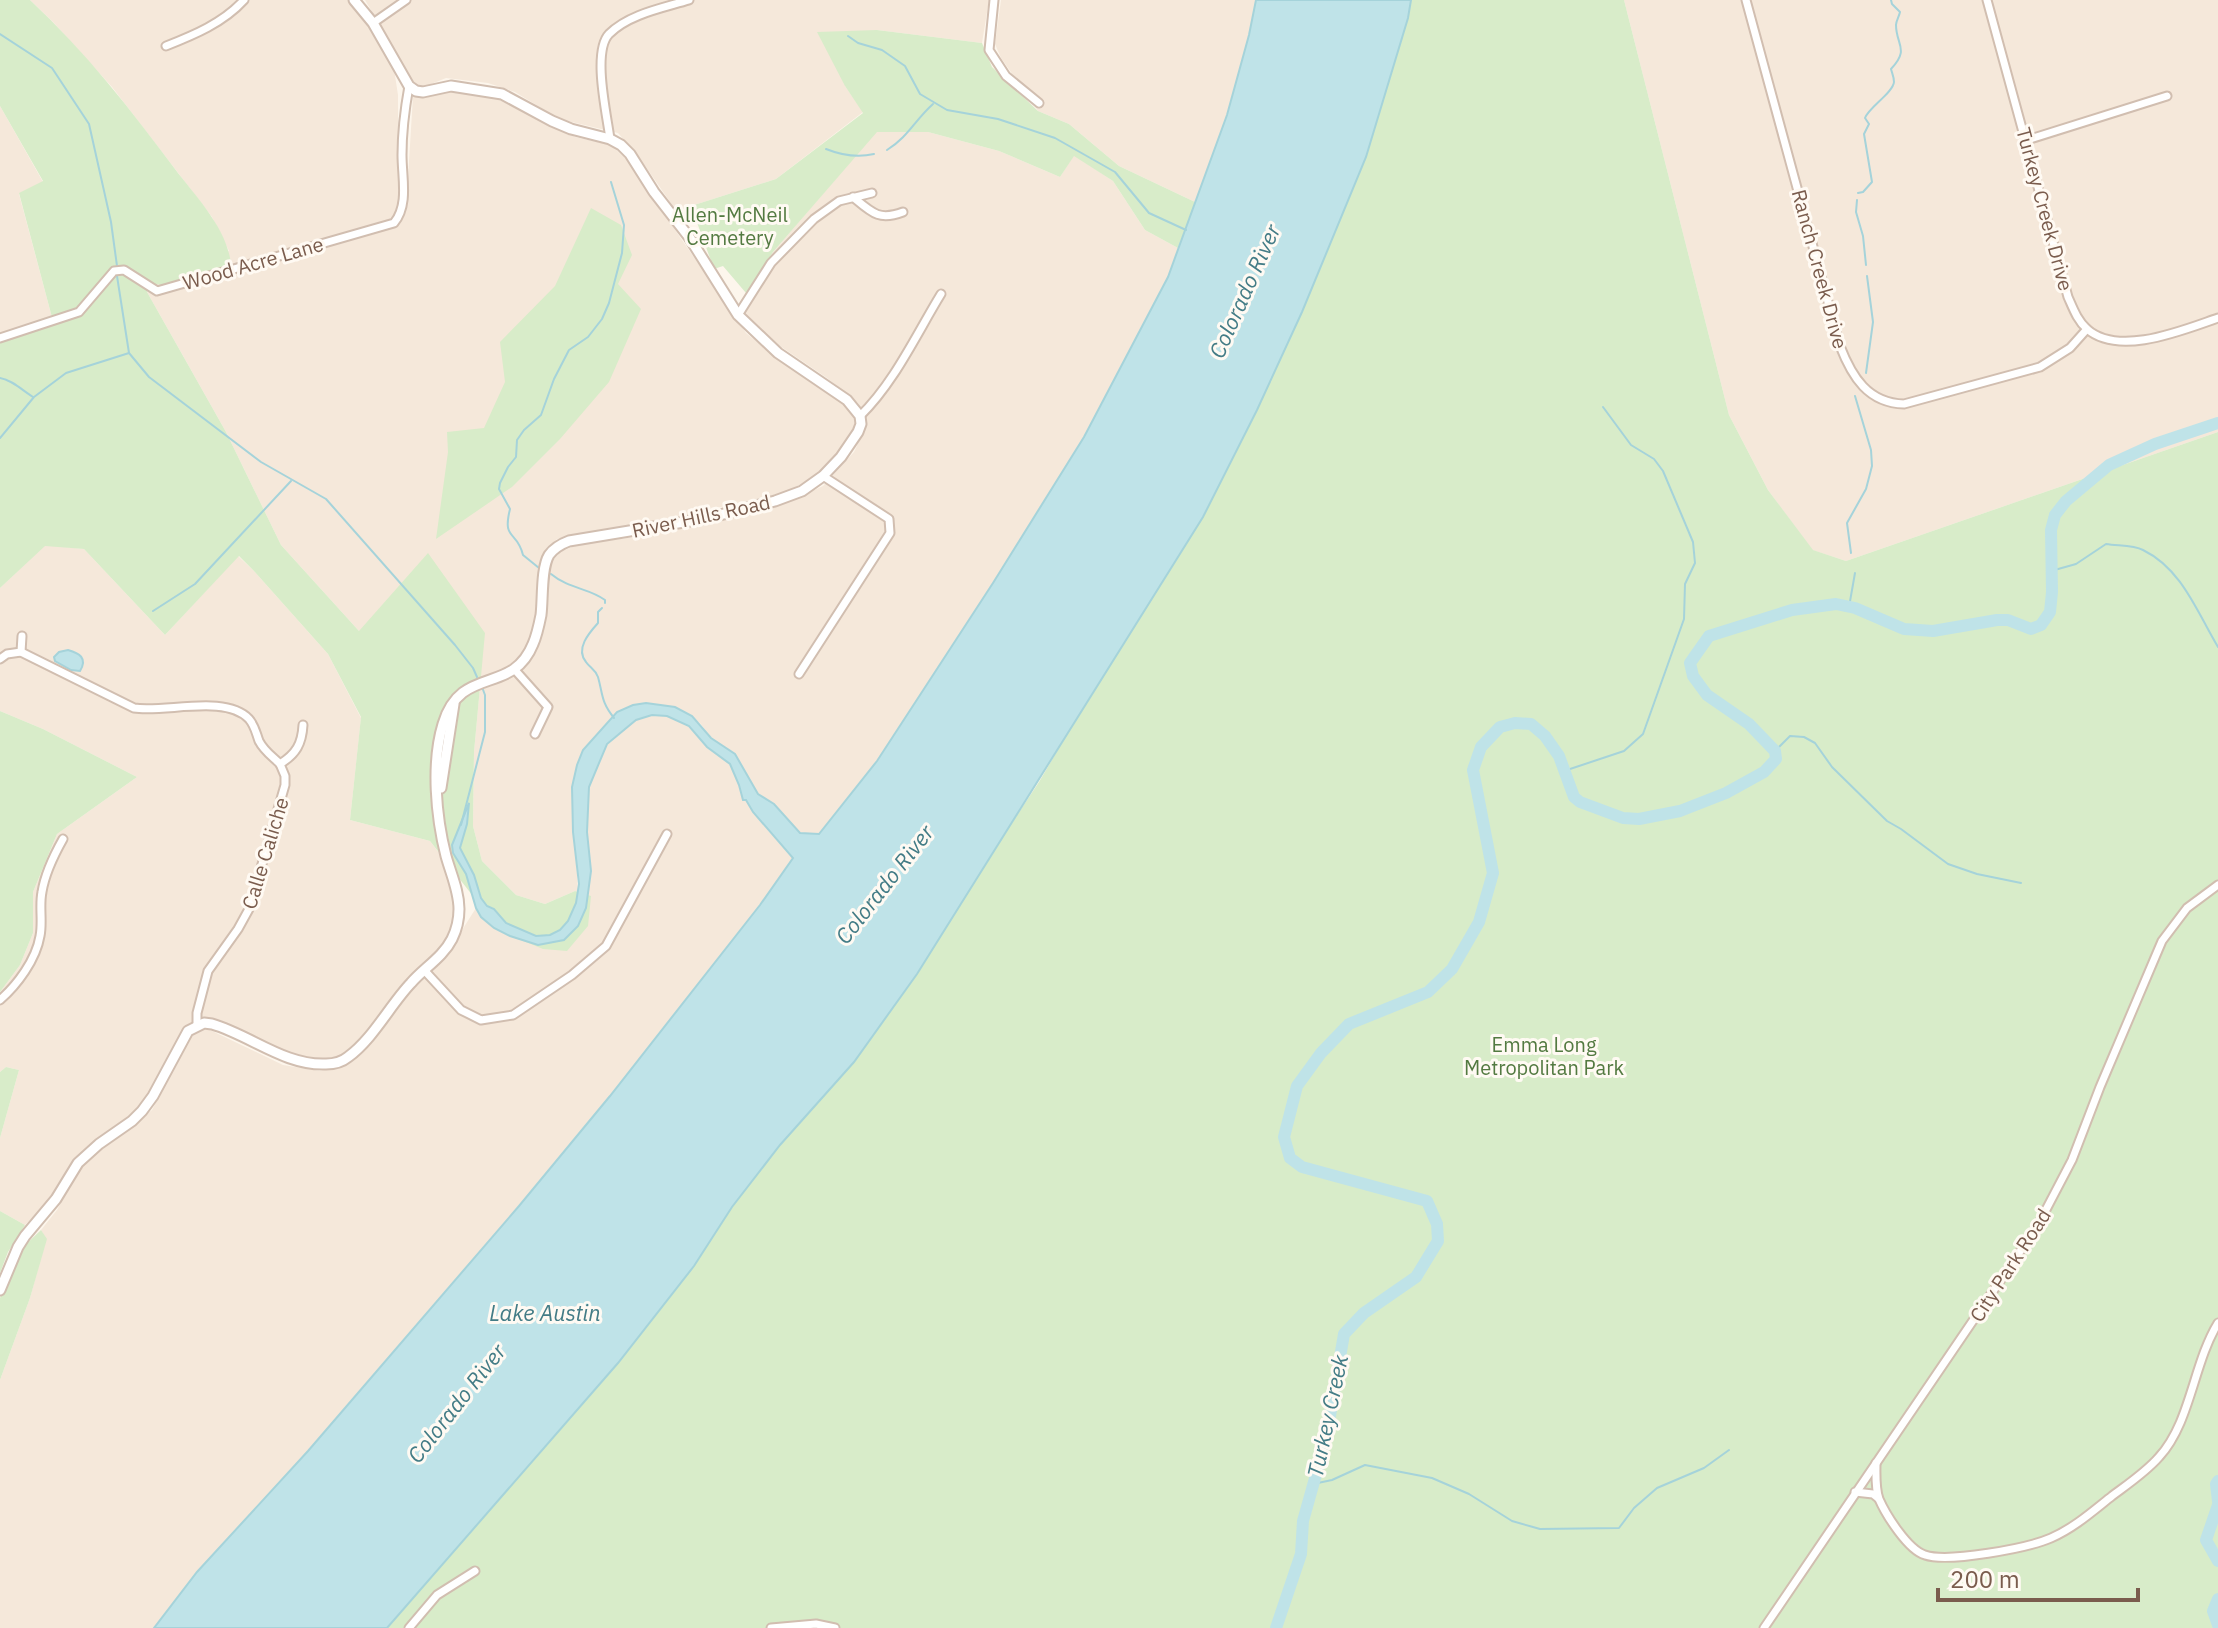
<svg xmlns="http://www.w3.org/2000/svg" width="2218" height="1628" viewBox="0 0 2218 1628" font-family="'IBM Plex Sans',sans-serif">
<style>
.residential{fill:#f5e8da}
.green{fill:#d8ecc9}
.water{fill:#bfe3e8;stroke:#a5d3da;stroke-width:2}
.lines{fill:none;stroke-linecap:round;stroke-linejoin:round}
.stream{stroke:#a5d3da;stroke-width:2}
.river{stroke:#bfe3e8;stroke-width:12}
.minor-casing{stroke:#d1beb0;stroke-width:11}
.tertiary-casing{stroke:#d1beb0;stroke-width:13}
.minor{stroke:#fff;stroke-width:7}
.tertiary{stroke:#fff;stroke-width:9}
.labels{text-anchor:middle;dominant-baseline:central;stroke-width:6;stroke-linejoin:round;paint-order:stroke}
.street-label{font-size:20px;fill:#7a5c4d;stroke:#fffaf3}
.park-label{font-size:20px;fill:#537a41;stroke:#fffaf3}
.water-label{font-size:22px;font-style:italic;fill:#437c86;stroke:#fffaf3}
</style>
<rect width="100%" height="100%" fill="#fdf6ec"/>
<g class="residential">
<path d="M30 0H348L363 14 394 69 398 95V214L406 211 413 96 419 97 449 88 478 93 518 105 575 137 611 145 627 160 746 333 786 365 834 396 852 412 857 425 836 455 814 477 786 492 652 523 557 539 546 550 543 560 534 633 525 657 510 670 481 679 359 631 281 545 226 432 147 292 153 284 229 251 212 217 112 87 53 22Z"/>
<path d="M365 0H989L982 43 877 30 845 86 863 112 776 179 691 206 677 212 639 157 618 133 559 119 515 92 488 83 446 78 421 88 413 81Z"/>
<path d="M1001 0H1256L1249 35 1227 115 1195 202 1119 166 1069 124 1038 111 1001 58 995 44Z"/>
<path d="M1624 0H2218V432L1846 561 1812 550 1768 490 1729 415Z"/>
<path d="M0 106 43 182 19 194 54 325 0 341Z"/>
<path d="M876 132H928L999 151 1060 177 1074 155 1113 181 1145 230 1178 248 1168 277 1084 437 993 583 877 761 819 834 800 833 774 804 758 794 735 754 711 738 700 723 662 705 648 704 617 712 583 750 572 787 578 892 575 891 545 904 516 895 482 861 473 826 474 752 480 686 512 675 527 664 534 653 543 629 547 585 552 562 560 552 577 545 649 535 781 505 823 486 854 452 867 425 858 403 827 378 780 346 751 320 739 304 773 252Z"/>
<path d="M45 545 84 549 165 635 238 556 253 570 328 654 361 718 350 820 430 841 446 862 455 915 444 944 404 983 361 1039 347 1054 331 1059 311 1058 278 1049 213 1018H201L187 1026 177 1039 145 1102 124 1124 98 1138 79 1154 48 1202 25 1225 0 1211V1138L19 1070 6 1067 0 1072V992L20 965 33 933V892L57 834 137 777 43 729 0 711V588Z"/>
<path d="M652 715 667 716 689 726 707 747 730 764 739 785 743 800H746L753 812 792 855 794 858 760 905 610 1096 519 1206 308 1451 197 1572 154 1628H0V1380L30 1298 46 1239 41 1230 57 1210 81 1166 152 1110 192 1034 201 1029 210 1030 283 1065 320 1071 341 1066 362 1052 417 983 445 957 476 908 481 917 586 908 591 871 587 832 589 787 607 744 636 720Z"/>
</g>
<g class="green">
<path d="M0 0H30C85 51 131 110 175 169 196 197 227 228 231 264L164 285 153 284 147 292 226 432 281 545 359 631 428 553 485 633 474 752 473 826 482 861 516 895 545 904 575 891 591 896 588 926 567 951 543 949 516 938 483 909 430 841 350 820 361 717 328 654 253 570 239 556 165 635 84 549 45 546 0 588V341L54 325 19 193 43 181 0 106Z"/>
<path d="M1411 0H1624L1729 415 1768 490 1813 550 1846 561 2218 432V1628H387L618 1363 694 1266 732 1207 780 1145 854 1062 917 974 988 859 1039 782 1257 410 1302 312 1366 157 1408 18Z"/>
<path d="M877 30 982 43 992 67 1038 111 1069 124 1119 166 1195 202 1178 248 1145 230 1113 181 1074 156 1060 177 999 151 928 132H877L773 252 746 293 723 266 714 269 691 206 776 179 863 113 845 86 817 32Z"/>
<path d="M591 208 621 225 632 255 618 284 641 309 609 382 560 439 512 487 436 539 448 452 447 432 484 428 505 382 500 342 555 286Z"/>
<path d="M0 711 43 729 137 777 57 834 33 892V933L20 965 0 992Z"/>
<path d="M6 1067 19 1070 0 1138V1072Z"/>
<path d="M0 1211 25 1225 8 1252 0 1273Z"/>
<path d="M41 1230 47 1239 30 1298 0 1380V1298L22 1248Z"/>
</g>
<g class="water">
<path d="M1256 0H1411L1408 18 1366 157 1302 312 1257 410 1203 517 917 974 854 1062 780 1145 732 1207 694 1266 618 1363 387 1628H154L197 1572 308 1451 519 1206 610 1096 760 905 793 858 753 812 746 800H743L739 785 730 764 707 747 689 726 667 716 652 715 636 720 607 744 589 787 587 832 591 871 586 908 578 926 564 940 538 945 510 936 494 928 481 917 476 908 466 874 453 853 452 845 469 803 467 824 460 848 474 875 481 898 487 906 494 909 506 923 536 936 550 935 560 930 568 921 576 903 579 884 573 832 572 787 577 765 583 750 617 712 633 705 646 703 675 707 692 716 711 738 735 754 758 794 774 804 800 833 819 834 877 761 993 583 1084 437 1168 277 1227 115 1249 35Z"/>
<path d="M68 650C79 653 88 658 80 671L71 670 55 661 54 657 59 652Z"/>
</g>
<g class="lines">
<g class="stream">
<path d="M0 34 52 68 89 124 111 222 117 266"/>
<path d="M848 36 858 43 882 50 905 66 920 94 947 110 998 119 1055 138 1115 172 1149 213 1186 230"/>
<path d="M826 149C841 155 857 158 874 154"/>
<path d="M887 150C908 137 915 120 933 104"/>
<path d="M1858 193 1863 192 1872 182 1864 134 1869 124 1865 118C1869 107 1893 93 1894 82 1894 77 1892 73 1891 69 1910 49 1896 45 1896 25 1896 21 1899 17 1900 12L1892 4 1891 0"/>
<path d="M1857 200 1856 212 1863 236 1866 265"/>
<path d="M117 276 129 353 149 377 261 462 326 499 455 645 473 668 477 677"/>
<path d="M1866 373 1873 322 1867 276"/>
<path d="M0 378C12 380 22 390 33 397"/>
<path d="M0 438 34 397 66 373 129 353"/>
<path d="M1851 553 1847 523 1866 489 1872 466 1871 450 1855 396"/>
<path d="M539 568 523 555C517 530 502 541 510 509L499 489 500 483 508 467 516 457 517 440 524 430 541 415 554 379 569 350 588 337 602 319 609 303 622 253 624 225 611 182"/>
<path d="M2051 571 2076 564 2106 544C2118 546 2133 545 2143 550 2182 569 2197 612 2218 647"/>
<path d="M551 574C569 589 589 588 605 600V603"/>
<path d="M1849 607 1855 573"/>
<path d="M602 608 598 612V623C589 633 575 649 586 662 590 668 595 669 598 677 603 695 601 702 614 718"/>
<path d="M153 611 195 584 291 481"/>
<path d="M1775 751 1790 736 1804 737 1815 743 1832 767 1887 821 1901 829 1948 864 1977 874 2021 883"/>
<path d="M1564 771 1624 751 1643 734 1684 619 1685 584 1695 563 1693 542 1663 471 1654 459 1631 445 1603 407"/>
<path d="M461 825 485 732V695L482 687"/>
<path d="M1313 1484 1332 1480 1365 1465 1432 1478 1469 1494 1512 1521 1540 1529 1619 1528 1634 1508 1657 1488 1704 1468 1729 1450"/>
</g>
<g class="river">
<path d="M2218 1481 2216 1484 2218 1501"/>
<path d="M2218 1505 2206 1540 2218 1561"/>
<path d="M2218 1599 2213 1611 2218 1625"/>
<path d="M1276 1628 1301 1554 1303 1521 1326 1439 1344 1334 1364 1313 1416 1277 1438 1241 1437 1224 1427 1201 1302 1167 1290 1158 1284 1137 1297 1086 1321 1053 1349 1024 1428 992 1452 969 1479 922 1493 873 1473 770 1481 747 1500 727 1515 723 1531 724 1545 736 1559 756 1574 797 1580 802 1623 818 1639 819 1680 811 1726 793 1764 772 1776 759 1775 751 1749 724 1707 695 1693 676 1690 663 1709 636 1792 610 1836 604 1855 608 1904 629 1933 631 1997 620H2008L2031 629 2041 625 2050 612 2052 592 2051 530 2055 515 2066 501 2109 465 2155 444 2218 423"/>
</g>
<defs>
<g id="minor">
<path d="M994 0 989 50 1006 76 1039 103"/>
<path d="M1746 0 1840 346C1852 377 1868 403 1904 404L2040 367 2070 348 2087 329"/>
<path d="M1987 0 2068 297C2073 308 2077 320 2087 329 2119 357 2183 330 2218 318"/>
<path d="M373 23 406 0"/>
<path d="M166 46C194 35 223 23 244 0"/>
<path d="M610 139C607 115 592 52 609 34 629 14 663 8 689 0"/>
<path d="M2027 140 2167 96"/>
<path d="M853 197C872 213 879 221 903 212"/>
<path d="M738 315 771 263 814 219 839 201 872 193"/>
<path d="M0 338 79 312 114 271 124 270 157 291 394 223C409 205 402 178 402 155 402 132 405 108 409 86"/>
<path d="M860 416C894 383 916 335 941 294"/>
<path d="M21 652 22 636"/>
<path d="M0 659 7 654 21 652 134 708C165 713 226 694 249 719 255 726 256 733 259 741 264 751 273 757 280 764"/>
<path d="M515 670 548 707 535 734"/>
<path d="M799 674 890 533 889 519 823 476"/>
<path d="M424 970 461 1010 481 1020 513 1015 572 975 606 946 667 834"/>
<path d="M0 1000C17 985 36 960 40 936 43 922 39 906 42 892 45 873 54 855 63 839"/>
<path d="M197 1026V1013L208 971 238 929 249 909 285 785V776L280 764C296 754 302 744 303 725"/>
<path d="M1876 1463C1876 1474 1875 1488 1879 1499 1886 1515 1908 1550 1925 1555 1948 1563 2028 1548 2051 1538 2074 1528 2093 1511 2112 1496 2128 1484 2146 1472 2159 1457 2191 1422 2193 1364 2218 1323"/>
<path d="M1855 1492 1873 1494 1878 1498"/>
<path d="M409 1628 437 1595 475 1571"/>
<path d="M771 1628 816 1624 835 1628"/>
<path d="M1764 1628 2038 1225 2072 1160 2100 1087 2162 941 2187 908 2218 885"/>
</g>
<g id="tertiary">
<path d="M441 788 454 704"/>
<path d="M0 1290 18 1247 25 1236 56 1199 78 1163 99 1144 132 1121 142 1111 153 1096 188 1031 204 1023 212 1024C250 1035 285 1066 326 1064 334 1064 342 1062 348 1057 373 1039 390 1005 411 983 424 968 443 957 452 939 457 929 459 920 459 909 459 891 451 874 446 856 436 817 431 763 443 724 461 664 512 696 533 644 537 635 539 625 541 615 543 599 541 568 549 555 554 548 561 544 569 541L708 518 775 501 802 491 823 476 841 457 858 432 861 424 860 416 847 400 778 353 738 315 689 237 654 192 630 154 621 145 610 139 571 129 552 121 502 94 451 86 423 92 416 91 409 86 373 23 354 0"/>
</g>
</defs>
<use href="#minor" class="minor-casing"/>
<use href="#tertiary" class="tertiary-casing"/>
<use href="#minor" class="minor"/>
<use href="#tertiary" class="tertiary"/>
</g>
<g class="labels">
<g class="street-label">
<text transform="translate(2045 209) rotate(75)">Turkey Creek Drive</text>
<text transform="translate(253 263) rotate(-16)">Wood Acre Lane</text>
<text transform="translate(1820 269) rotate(75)">Ranch Creek Drive</text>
<text transform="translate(701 516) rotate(-12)">River Hills Road</text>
<text transform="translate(265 853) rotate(-73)">Calle Caliche</text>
<text transform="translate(2010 1265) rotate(-57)">City Park Road</text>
</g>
<g class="park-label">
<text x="730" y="214">Allen-McNeil<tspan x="730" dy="23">Cemetery</tspan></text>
<text x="1544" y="1044">Emma Long<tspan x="1544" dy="23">Metropolitan Park</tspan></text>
</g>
<g class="water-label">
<text transform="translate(1244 291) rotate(-66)">Colorado River</text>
<text transform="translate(884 884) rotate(-52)">Colorado River</text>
<text x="545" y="1312">Lake Austin</text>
<text transform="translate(456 1403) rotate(-52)">Colorado River</text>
<text transform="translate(1327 1416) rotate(-78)">Turkey Creek</text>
</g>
</g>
<path d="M1938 1588v12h200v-12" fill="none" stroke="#7a5c4d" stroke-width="4"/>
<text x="1950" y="1588" font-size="24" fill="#7a5c4d" stroke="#fffaf3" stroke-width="6" paint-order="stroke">200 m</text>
</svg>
